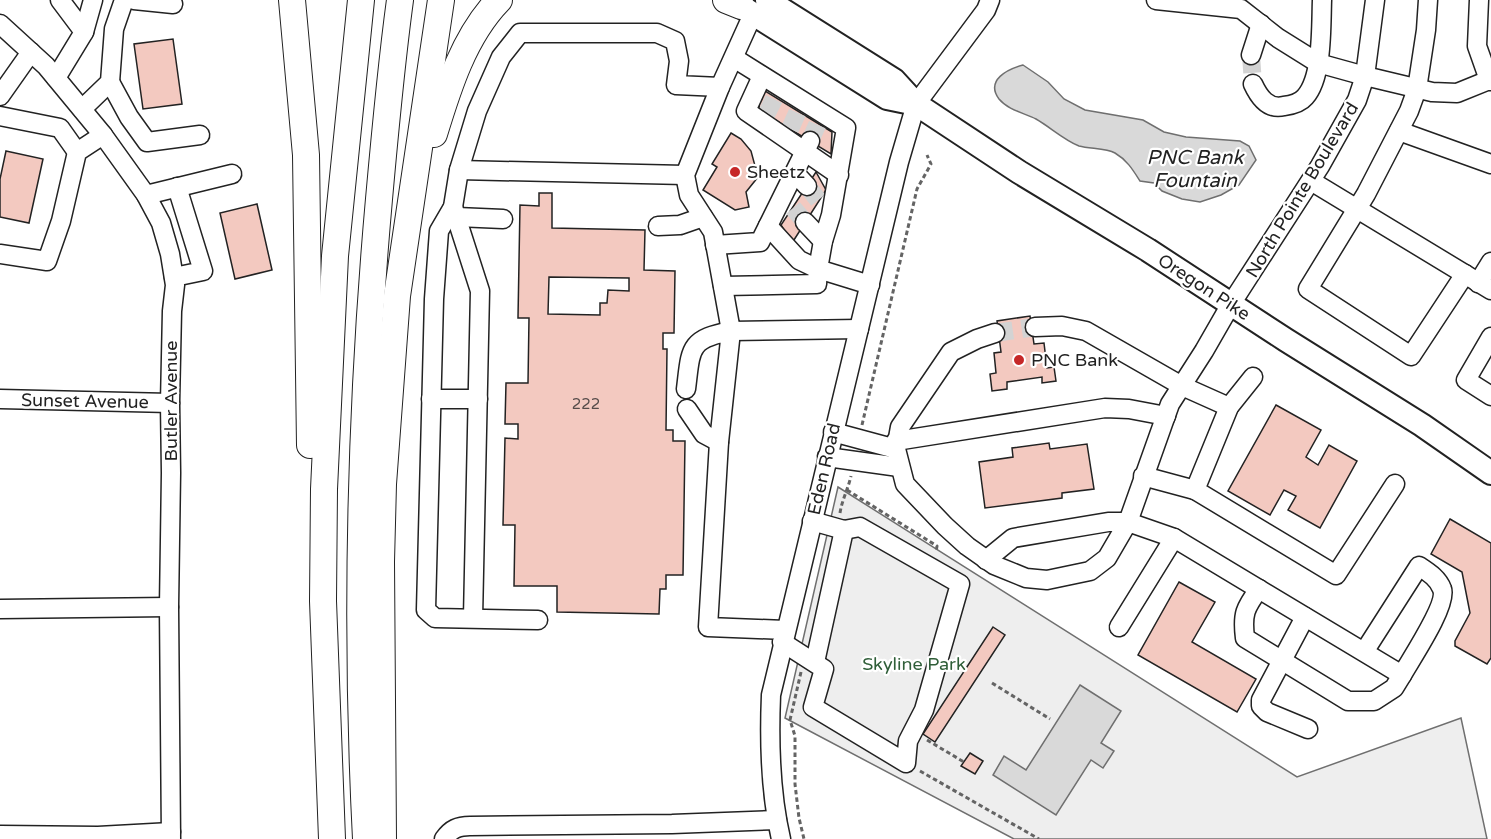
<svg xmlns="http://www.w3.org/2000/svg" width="1491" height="839" viewBox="0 0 1491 839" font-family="'Varela Round',sans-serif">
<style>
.green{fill:#eee;stroke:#6f6f6f;stroke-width:1.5}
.water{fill:#d9d9d9;stroke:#6f6f6f;stroke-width:1.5}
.building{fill:#f3c9c0;stroke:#222;stroke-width:1.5;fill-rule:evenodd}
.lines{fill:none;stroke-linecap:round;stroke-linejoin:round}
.minor-tunnel{stroke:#d3d3d3;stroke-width:18;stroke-dasharray:18 9;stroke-linecap:butt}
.minor-casing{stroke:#222;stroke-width:21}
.major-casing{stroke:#222;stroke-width:26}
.highway-casing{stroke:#222;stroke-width:28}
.path{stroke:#646464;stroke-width:3;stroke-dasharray:4.5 3;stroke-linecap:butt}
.minor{stroke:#fff;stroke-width:18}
.major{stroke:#fff;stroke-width:22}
.highway{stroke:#fff;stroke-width:26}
.poi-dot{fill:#c62828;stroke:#fff;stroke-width:2}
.labels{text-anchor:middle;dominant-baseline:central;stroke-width:4.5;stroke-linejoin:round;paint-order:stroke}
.number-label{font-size:15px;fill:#564c4a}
.poi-label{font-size:18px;fill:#222;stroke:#fff;text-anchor:start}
.street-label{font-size:18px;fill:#222;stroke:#fff}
.park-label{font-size:18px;fill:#2f5e38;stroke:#fff}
.water-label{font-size:20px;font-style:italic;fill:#222;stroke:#fff}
</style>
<rect width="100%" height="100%" fill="#fff"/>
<path class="green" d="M838 487 1297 777 1461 718 1487 839H1014L785 718Z"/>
<g class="water">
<path d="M1023 65 1048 82 1064 99 1085 110 1143 120 1164 132 1186 137 1240 141 1249 146 1256 160 1239 185 1221 195 1200 202 1182 199 1162 191 1154 183 1140 181C1133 170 1127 160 1115 153 1106 148 1090 149 1079 146 1064 140 1050 127 1036 119 1024 113 1008 110 999 99 985 80 1008 69 1023 65Z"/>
<path d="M1080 685 1121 711 1101 743 1114 751 1103 768 1091 760 1056 815 993 775 1004 756 1026 770Z"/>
</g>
<g class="building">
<path d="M173 39 182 104 143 109 134 44Z"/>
<path d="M760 88 832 132 831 154 759 110Z"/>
<path d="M731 133 741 139 751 151 758 177 746 192 749 207 735 210 703 190 717 167 712 164Z"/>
<path d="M6 151 43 159 29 223 0 217V179Z"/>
<path d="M816 172 826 190 792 243 781 225Z"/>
<path d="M539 193H552V228L645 230 644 270 675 271 674 333H663V349H667L666 430H673V441H685L683 575H666V589H660L659 614 557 612V586H514L515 525H503L505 438 518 439V424H505L506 383H528L529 318H518L520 205 539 206ZM549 277 629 278V291L608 290 607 303H600V315L548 314Z"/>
<path d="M257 204 272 270 235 279 220 213Z"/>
<path d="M1030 316 1034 344 1044 343 1047 368 1054 367 1056 381 1042 383V377L1007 382V389L992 391 990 374 996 373 994 353 1001 352 997 321Z"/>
<path d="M1276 405 1321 430 1306 457 1318 465 1329 445 1357 461 1320 528 1288 510 1296 496 1284 490 1270 515 1228 491Z"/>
<path d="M1049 443 1050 449 1087 444 1094 489 1062 493V498L985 508 979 462 1013 457 1012 448Z"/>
<path d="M1450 519 1491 543V658L1487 664 1455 646V641L1470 613 1462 572 1431 554Z"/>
<path d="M1179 582 1215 602 1192 642 1256 679 1237 712 1138 655Z"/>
<path d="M993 627 1005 635 935 742 923 734Z"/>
<path d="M970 753 983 761 975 774 961 766Z"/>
</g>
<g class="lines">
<g class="minor-tunnel">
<path d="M1251 55 1253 84"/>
<path d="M766 115 775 97"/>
<path d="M790 129 798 111"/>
<path d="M810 141 818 123"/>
<path d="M807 186 819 201"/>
<path d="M793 208 805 222"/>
<path d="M995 333 1035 327"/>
</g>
<defs>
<g id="minor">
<path d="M134 0 173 4"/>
<path d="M1156 0 1241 9 1278 38 1318 63 1365 76 1432 92 1457 93 1489 80 1491 81"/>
<path d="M1428 0 1426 30 1417 89 1409 111 1366 194 1308 289 1411 356 1465 274"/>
<path d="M1479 0 1477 46 1489 80"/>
<path d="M753 14 720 87 685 175 689 195 713 232 731 331 859 329"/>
<path d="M0 24 46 66 103 135 146 195 161 223 170 254 175 285 172 311 170 403 171 473 169 607 171 839"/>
<path d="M84 32 93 0"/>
<path d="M1251 55 1261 24"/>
<path d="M734 58 846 128 831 215 823 241 818 269 870 285"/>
<path d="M762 76 746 111 839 175"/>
<path d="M56 78 84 32 60 0"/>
<path d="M110 82 129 117 147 142 200 135"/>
<path d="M1253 84C1259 97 1268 110 1284 106 1292 105 1300 103 1305 97 1323 77 1321 26 1322 0"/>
<path d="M0 96 31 52"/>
<path d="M82 109 110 82 114 29 124 0"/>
<path d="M0 116 60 128 77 152"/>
<path d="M1399 131 1491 164"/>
<path d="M459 170 685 175"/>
<path d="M795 173 807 186"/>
<path d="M1311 181 1491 290"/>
<path d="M146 195 232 174"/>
<path d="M453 207 480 291 473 618"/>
<path d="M457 217 503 219"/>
<path d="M805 222 823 241"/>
<path d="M658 226 680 225 703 217"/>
<path d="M715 245 760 242 810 141"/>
<path d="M0 254 47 261 61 221 77 152 103 135"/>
<path d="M174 277 203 271 177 187"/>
<path d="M1478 283 1491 262"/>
<path d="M723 286 817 284 818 269 799 260 768 226"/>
<path d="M1035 327 1062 326 1086 331 1182 386 1229 407"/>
<path d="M995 333 977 339 951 352 900 427 896 449 905 484 945 526 967 546 994 565 1026 578 1047 580 1090 571 1107 558 1128 522 1170 404 1204 351 1231 304 1320 166 1357 100 1365 76 1375 0"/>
<path d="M1491 337 1466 380 1491 396"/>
<path d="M1253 377 1229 407 1195 490 1336 575 1395 484"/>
<path d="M686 389C691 349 688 339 731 331L719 442 708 627 785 630"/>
<path d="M0 399 170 403"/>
<path d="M431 399H478"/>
<path d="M687 409 704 434 719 442"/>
<path d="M833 432 896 449"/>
<path d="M896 441 1105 408 1129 409 1166 416"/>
<path d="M827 457 899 467"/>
<path d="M1143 476 1195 490"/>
<path d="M986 560 1013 538 1108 522H1128L1174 538 1402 675C1411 659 1448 604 1442 589 1438 578 1428 572 1419 566L1364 652"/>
<path d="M1259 589C1245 608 1242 614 1245 638L1348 701H1374L1394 688 1402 675"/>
<path d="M0 609 169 607"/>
<path d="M1305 617 1261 700V706L1267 712 1308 729"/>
<path d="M538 620 435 618 426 610 434 299 439 231 453 207 459 170 477 111 501 57 520 33H657L675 41 679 61 676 85 720 87"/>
<path d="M1119 627 1174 538"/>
<path d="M782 642 824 669 813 707 906 763 908 741 924 710 960 584 860 527 844 530 812 521"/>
<path d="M815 662 844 530"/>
<path d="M0 835 98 836 171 832"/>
<path d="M444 839C451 829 458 826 470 826L672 824 777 820"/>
<path d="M781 839C770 792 769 743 771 695L899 162 916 104 986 10 990 0"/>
</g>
<g id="major">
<path d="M731 0 887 98 916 104"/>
<path d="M767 0 894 80 916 104 1019 172 1148 250 1286 340 1422 425 1491 473"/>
</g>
<g id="highway">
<path d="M292 0 306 155 310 445"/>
<path d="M726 0 741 6"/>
<path d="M434 134C448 88 464 36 499 0"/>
<path d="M332 839 323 601 324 489 335 256 361 0"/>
<path d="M366 839C355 626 360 412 379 199 385 132 391 66 400 0"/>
<path d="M383 839 381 562 383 484 397 296 441 0"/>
</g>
</defs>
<use href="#minor" class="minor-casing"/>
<use href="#major" class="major-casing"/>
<use href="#highway" class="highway-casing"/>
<g class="path">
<path d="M862 425 917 189 931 164 927 155"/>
<path d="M847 490 937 546 936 552"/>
<path d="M840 513C842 500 848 489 851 476"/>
<path d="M801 672 790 720 795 736V784L799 818 804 839"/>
<path d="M992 683 1050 719"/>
<path d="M927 740 964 762"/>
<path d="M920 771 1039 839"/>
</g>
<use href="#minor" class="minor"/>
<use href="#major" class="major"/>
<use href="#highway" class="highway"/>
</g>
<g class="poi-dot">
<circle cx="735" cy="172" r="6"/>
<circle cx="1019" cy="360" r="6"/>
</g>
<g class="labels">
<g class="number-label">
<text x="586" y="404">222</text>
</g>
<g class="poi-label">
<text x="747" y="172">Sheetz</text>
<text x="1031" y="360">PNC Bank</text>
</g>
<g class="street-label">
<text transform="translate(1302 190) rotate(-59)">North Pointe Boulevard</text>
<text transform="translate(1204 287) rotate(33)">Oregon Pike</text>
<text transform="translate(85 401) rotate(1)">Sunset Avenue</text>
<text transform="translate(171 401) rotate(-90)">Butler Avenue</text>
<text transform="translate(824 469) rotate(-77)">Eden Road</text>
</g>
<g class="park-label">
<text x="914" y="664">Skyline Park</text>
</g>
<g class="water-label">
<text x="1195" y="158">PNC Bank<tspan x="1195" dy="23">Fountain</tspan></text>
</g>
</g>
</svg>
